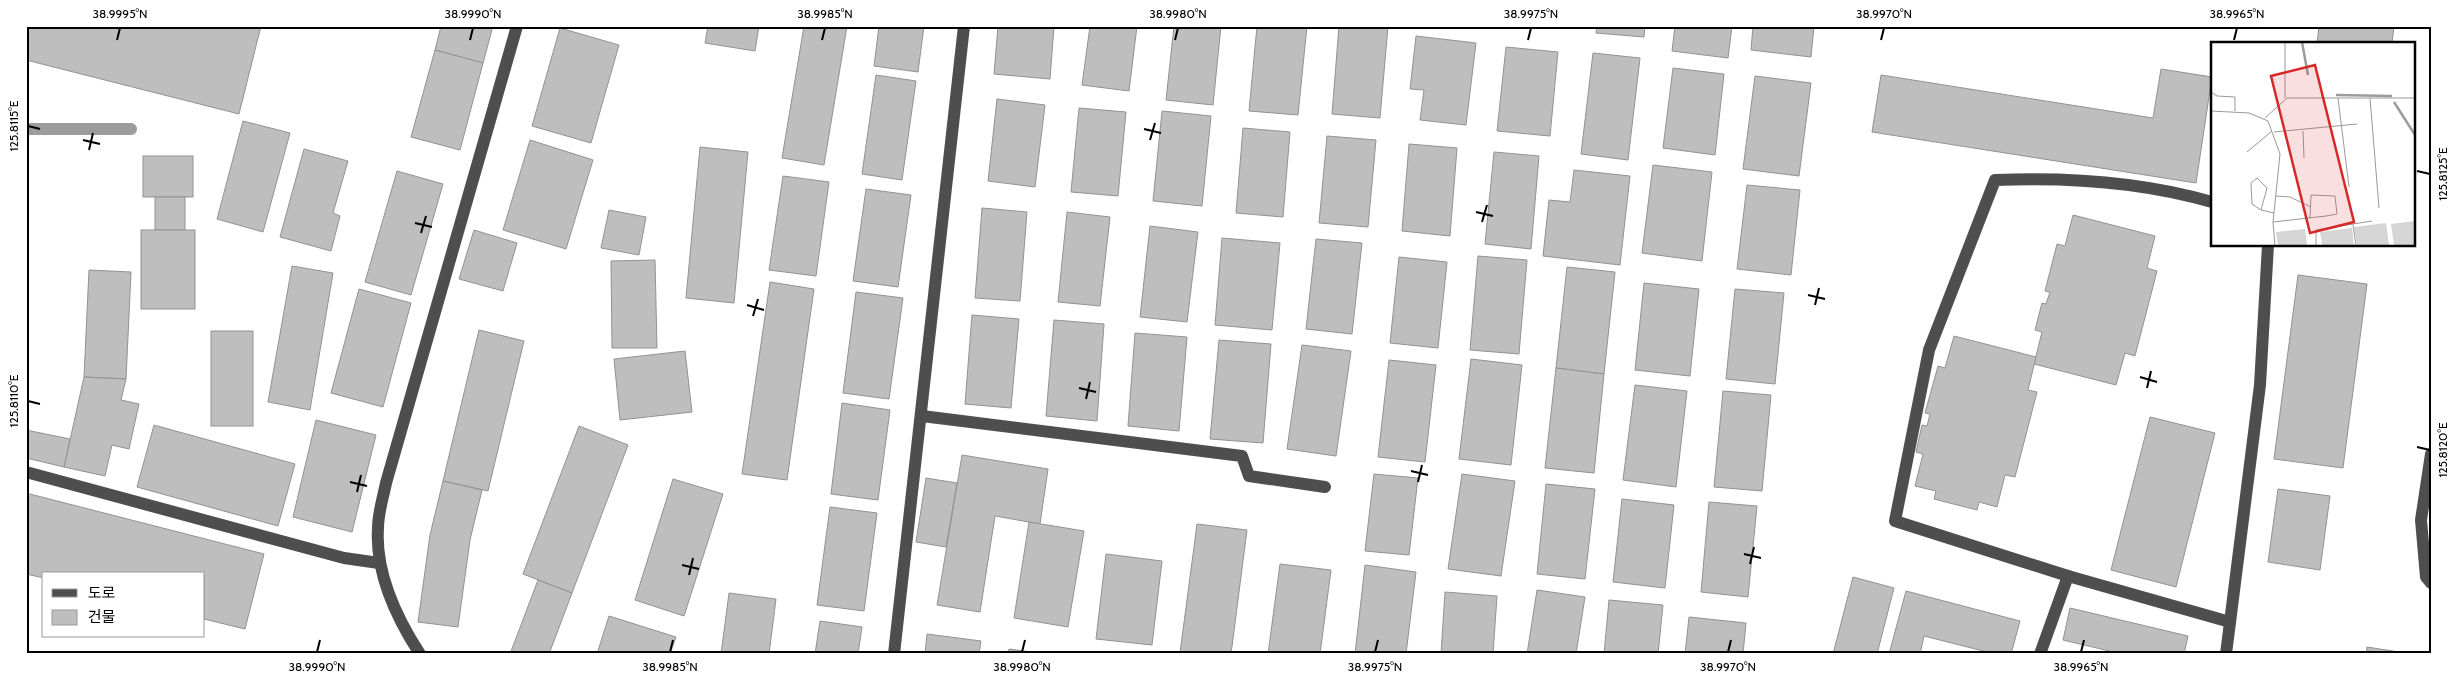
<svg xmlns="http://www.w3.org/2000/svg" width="2457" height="680" viewBox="0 0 2457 680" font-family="Cabin,'Noto Sans KR',sans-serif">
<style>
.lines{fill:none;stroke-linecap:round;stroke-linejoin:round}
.stream{stroke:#9c9c9c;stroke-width:12}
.building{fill:#bebebe;stroke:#929292}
.minor{stroke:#4e4e4e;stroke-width:12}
.ticks{fill:none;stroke:#000;stroke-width:2}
.inset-river{fill:none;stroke:#9c9c9c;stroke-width:2.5}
.inset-road{fill:none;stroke:#999;stroke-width:1}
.view{fill:#d62828;fill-opacity:0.15;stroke:#d62828;stroke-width:2.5}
.inset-edge{fill:none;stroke:#000;stroke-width:2.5}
.neatline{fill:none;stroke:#000;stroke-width:2}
.ticks-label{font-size:12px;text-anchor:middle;fill:#000}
</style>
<rect width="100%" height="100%" fill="#fff"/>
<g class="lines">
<path class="stream" d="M26 129H131"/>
</g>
<g class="building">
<path d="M26 26H261L239 114 26 60Z"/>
<path d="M441 26H493L483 63 435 50Z"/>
<path d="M708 26H759L755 51 705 43Z"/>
<path d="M804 26H847L824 165 782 158Z"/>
<path d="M879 26H924L918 72 874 66Z"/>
<path d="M998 26H1054L1050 79 994 74Z"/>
<path d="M1090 26H1137L1129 91 1082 85Z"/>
<path d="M1174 26H1221L1213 105 1166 100Z"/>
<path d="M1257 26H1307L1298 115 1249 111Z"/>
<path d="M1339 26H1388L1380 118 1332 114Z"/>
<path d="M1597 26H1645L1644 37 1596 33Z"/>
<path d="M1675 26H1732L1728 58 1672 51Z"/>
<path d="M1753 26H1814L1811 57 1751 50Z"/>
<path d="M2319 26H2394L2392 44H2317Z"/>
<path d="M560 28 619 45 591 143 532 126Z"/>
<path d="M1416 36 1476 43 1466 125 1420 120 1424 90 1410 89Z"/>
<path d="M1506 47 1558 52 1550 136 1497 131Z"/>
<path d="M435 50 483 63 460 150 411 137Z"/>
<path d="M1593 53 1640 58 1628 160 1581 154Z"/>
<path d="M1673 68 1724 74 1715 155 1663 148Z"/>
<path d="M2161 69 2212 77 2196 183 1872 132 1881 75 2153 118Z"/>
<path d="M876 75 916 81 902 180 862 174Z"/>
<path d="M1755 76 1811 83 1799 176 1743 169Z"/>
<path d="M997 99 1045 105 1035 187 988 181Z"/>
<path d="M1079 108 1126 112 1118 196 1071 192Z"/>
<path d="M1162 111 1211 116 1202 206 1153 201Z"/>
<path d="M243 121 290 133 263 232 217 219Z"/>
<path d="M1243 128 1290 132 1283 217 1236 213Z"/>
<path d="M1327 136 1376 140 1368 227 1319 223Z"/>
<path d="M530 140 593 160 566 249 503 230Z"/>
<path d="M1409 144 1457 148 1450 236 1402 231Z"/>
<path d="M700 147 748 152 734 303 686 298Z"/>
<path d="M304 149 348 161 333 213 340 216 331 251 280 237Z"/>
<path d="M1494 152 1539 156 1531 249 1485 244Z"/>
<rect x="143" y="156" width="50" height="41"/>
<path d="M1653 165 1712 172 1702 261 1642 253Z"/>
<path d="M1574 170 1630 176 1620 265 1543 256 1549 200 1570 202Z"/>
<path d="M397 171 443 184 411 295 365 282Z"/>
<path d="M783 176 829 182 816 276 769 270Z"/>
<path d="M1747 185 1800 190 1791 275 1737 269Z"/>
<path d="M866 189 911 195 898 287 853 281Z"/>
<rect x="155" y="197" width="30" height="33"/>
<path d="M982 208 1027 212 1020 301 975 298Z"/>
<path d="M609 210 646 217 639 255 601 248Z"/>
<path d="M1067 212 1110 217 1100 306 1058 302Z"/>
<path d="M2073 215 2155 236 2147 268 2157 271 2135 356 2125 353 2116 385 2034 364 2042 332 2035 330 2042 303 2046 304 2050 292 2045 291 2057 244 2065 246Z"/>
<path d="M1150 226 1198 232 1187 322 1140 317Z"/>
<rect x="141" y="230" width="54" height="79"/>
<path d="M474 230 517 243 503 291 459 279Z"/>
<path d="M1222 238 1280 243 1272 330 1215 325Z"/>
<path d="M1316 239 1362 243 1352 334 1306 329Z"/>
<path d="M1478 256 1527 260 1519 354 1470 350Z"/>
<path d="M1399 257 1447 262 1438 348 1390 343Z"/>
<path d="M655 260 657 348H612L611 261Z"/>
<path d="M292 266 333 273 310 410 268 402Z"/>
<path d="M1567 267 1615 272 1604 374 1556 368Z"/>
<path d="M89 270 131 272 126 379 84 377Z"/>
<path d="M2298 275 2367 284 2343 468 2274 459Z"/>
<path d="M770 282 814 289 787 480 742 474Z"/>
<path d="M1644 283 1699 289 1690 376 1635 370Z"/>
<path d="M359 289 411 303 383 407 331 393Z"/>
<path d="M1735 289 1784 293 1775 384 1726 379Z"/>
<path d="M856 292 903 298 889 399 843 393Z"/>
<path d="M972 315 1019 319 1011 408 965 404Z"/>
<path d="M1054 320 1104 324 1097 421 1046 416Z"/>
<path d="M479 330 524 341 488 491 443 481Z"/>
<rect x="211" y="331" width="42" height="95"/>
<path d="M1135 333 1187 337 1179 431 1128 426Z"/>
<path d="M1954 336 2036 357 2028 390 2037 392 2015 477 2005 475 1997 507 1979 502 1977 510 1934 499 1936 491 1915 486 1923 454 1916 452 1922 425 1927 426 1930 414 1925 413 1938 366 1945 368Z"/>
<path d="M1219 340 1271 344 1263 443 1210 439Z"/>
<path d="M1302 345 1351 351 1336 456 1287 449Z"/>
<path d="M685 351 692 412 620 420 614 359Z"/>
<path d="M1471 359 1522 365 1511 465 1459 459Z"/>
<path d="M1389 360 1436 365 1425 462 1378 457Z"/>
<path d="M1556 368 1604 374 1594 473 1545 468Z"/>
<path d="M84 377 126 379 121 400 139 404 129 449 112 445 105 476 64 467Z"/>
<path d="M1635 385 1687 391 1676 487 1623 480Z"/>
<path d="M1723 391 1771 395 1762 491 1714 487Z"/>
<path d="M842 403 890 410 878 500 831 494Z"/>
<path d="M2150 417 2215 433 2176 587 2111 570Z"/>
<path d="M316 420 376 435 352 532 293 517Z"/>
<path d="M154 425 295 464 278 526 137 487Z"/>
<path d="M579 426 628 445 572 593 523 574Z"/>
<path d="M26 430 70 439 64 467 26 458Z"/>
<path d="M962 455 1048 469 1040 524 995 516 980 612 937 605Z"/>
<path d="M1374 474 1418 478 1409 555 1365 551Z"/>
<path d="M1462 474 1515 481 1501 576 1448 569Z"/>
<path d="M926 478 957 483 946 547 916 542Z"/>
<path d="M673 479 723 494 684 616 635 600Z"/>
<path d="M443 481 482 490 470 540 458 627 418 622 430 535Z"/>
<path d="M1546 484 1595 489 1585 579 1537 574Z"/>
<path d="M2278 489 2330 496 2320 570 2268 562Z"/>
<path d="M26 493 264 554 245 629 204 619V574H44V578L26 574Z"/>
<path d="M1622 499 1674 505 1665 588 1613 582Z"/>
<path d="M1709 502 1757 506 1748 597 1701 592Z"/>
<path d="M830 507 877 513 864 611 817 605Z"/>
<path d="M1029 522 1084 531 1068 627 1014 618Z"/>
<path d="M1197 524 1247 530 1231 654 1180 653Z"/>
<path d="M1106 554 1162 561 1152 645 1096 639Z"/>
<path d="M1280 564 1331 570 1320 654H1268Z"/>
<path d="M1365 565 1416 572 1406 654H1355Z"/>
<path d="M1853 577 1894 588 1877 654H1833Z"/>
<path d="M538 580 572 593 549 654H510Z"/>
<path d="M1537 590 1585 597 1576 654H1527Z"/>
<path d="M1906 591 2020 621 2011 654H1995L1924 636 1920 654H1889Z"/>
<path d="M1445 592 1497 596 1493 654H1441Z"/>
<path d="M729 593 776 599 769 654H721Z"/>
<path d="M1609 600 1663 605 1658 654H1604Z"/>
<path d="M2070 608 2188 636 2184 654H2122L2063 640Z"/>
<path d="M609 616 676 637 670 654H597Z"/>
<path d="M1689 617 1746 623 1743 654H1685Z"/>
<path d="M820 621 862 627 858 654H815Z"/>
<path d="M927 634 981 641 979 654H925Z"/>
<path d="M2367 647 2399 652 2398 654H2366Z"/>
<path d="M1009 649 1047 654H1008Z"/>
</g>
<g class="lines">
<g class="minor">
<path d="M2212 202C2143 182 2067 177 1995 180L1929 350 1895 521 2068 576 2230 622"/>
<path d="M922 416 1242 456 1249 476 1325 487"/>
<path d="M2431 454 2421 520 2426 577 2431 583"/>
<path d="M26 472 344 558 379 563"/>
<path d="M420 654C396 617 375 573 378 528 378 513 383 498 386 483L517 26"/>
<path d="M894 654 964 26"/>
<path d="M2040 654 2068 576"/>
<path d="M2226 654 2260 385 2268 245"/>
</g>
</g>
<path class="ticks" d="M117 40 120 28M470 40 473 28M822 40 825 28M1175 40 1178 28M1528 40 1531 28M1881 40 1884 28M2234 40 2237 28M28 126 40 129M1144 129 1161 133M83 140 100 144M1150 140 1155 123M89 150 93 133M2417 171 2430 174M1476 212 1493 216M1482 222 1487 205M415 223 432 227M421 233 426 216M1808 295 1825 299M747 305 764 310M1815 305 1819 288M753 316 758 299M2140 377 2157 382M1079 388 1096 392M2147 388 2151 371M1086 399 1090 382M28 401 40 404M2417 447 2430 450M1411 471 1428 475M350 482 367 486M1418 482 1422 465M357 492 361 475M1744 554 1761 558M1750 564 1754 547M682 565 699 569M689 575 693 558M317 652 320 640M670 652 673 640M1022 652 1025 640M1375 652 1378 640M1728 652 1731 640M2081 652 2084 640"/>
<g transform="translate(2211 42)">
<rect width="204" height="204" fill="#fff"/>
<path d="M204 179V203H183L180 182ZM175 181 178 203H146L143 185ZM141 186 143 203H111L109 190ZM94 187 96 203H67L65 190Z" fill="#d5d5d5"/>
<path class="inset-river" d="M91 0 97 33M125 53 181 54M183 60 204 93"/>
<path class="inset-road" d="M0 50 6 54 24 55V69M74 56V0M127 56 138 145M159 56 168 166M0 69 38 71 57 79 69 112 62 180 64 203M54 76 76 56H204M92 89 93 116M63 90 146 82M36 110 61 89M65 154 79 155 100 165M50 168 56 146 46 136 40 141 41 162 50 168 63 171M62 180 115 174 126 172 124 154 100 153 99 176M142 183 145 203M105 203V188L161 179"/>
<path class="view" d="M104 23 143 180 99 191 60 34Z"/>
<rect width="204" height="204" class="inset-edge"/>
</g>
<rect width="2457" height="680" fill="none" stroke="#ffffff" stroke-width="55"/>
<rect x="42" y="572" width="162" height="65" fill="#ffffff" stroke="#999999"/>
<rect x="52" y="589" width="25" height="8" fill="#4e4e4e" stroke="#999999"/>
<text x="88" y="598" font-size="15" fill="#000000">도로</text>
<rect x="52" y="610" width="25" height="15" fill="#bebebe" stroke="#999999"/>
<text x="88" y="622" font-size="15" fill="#000000">건물</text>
<rect x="28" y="28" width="2402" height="624" class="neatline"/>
<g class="ticks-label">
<text x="120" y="18">38.9995°N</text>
<text x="473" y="18">38.9990°N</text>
<text x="825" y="18">38.9985°N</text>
<text x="1178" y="18">38.9980°N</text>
<text x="1531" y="18">38.9975°N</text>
<text x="1884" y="18">38.9970°N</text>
<text x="2237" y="18">38.9965°N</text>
<text transform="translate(14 126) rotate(-90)" y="4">125.8115°E</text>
<text transform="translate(2443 174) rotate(-90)" y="4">125.8125°E</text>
<text transform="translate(14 401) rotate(-90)" y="4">125.8110°E</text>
<text transform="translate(2443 450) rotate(-90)" y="4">125.8120°E</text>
<text x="317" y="671">38.9990°N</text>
<text x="670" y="671">38.9985°N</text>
<text x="1022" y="671">38.9980°N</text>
<text x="1375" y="671">38.9975°N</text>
<text x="1728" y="671">38.9970°N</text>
<text x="2081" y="671">38.9965°N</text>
</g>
</svg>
